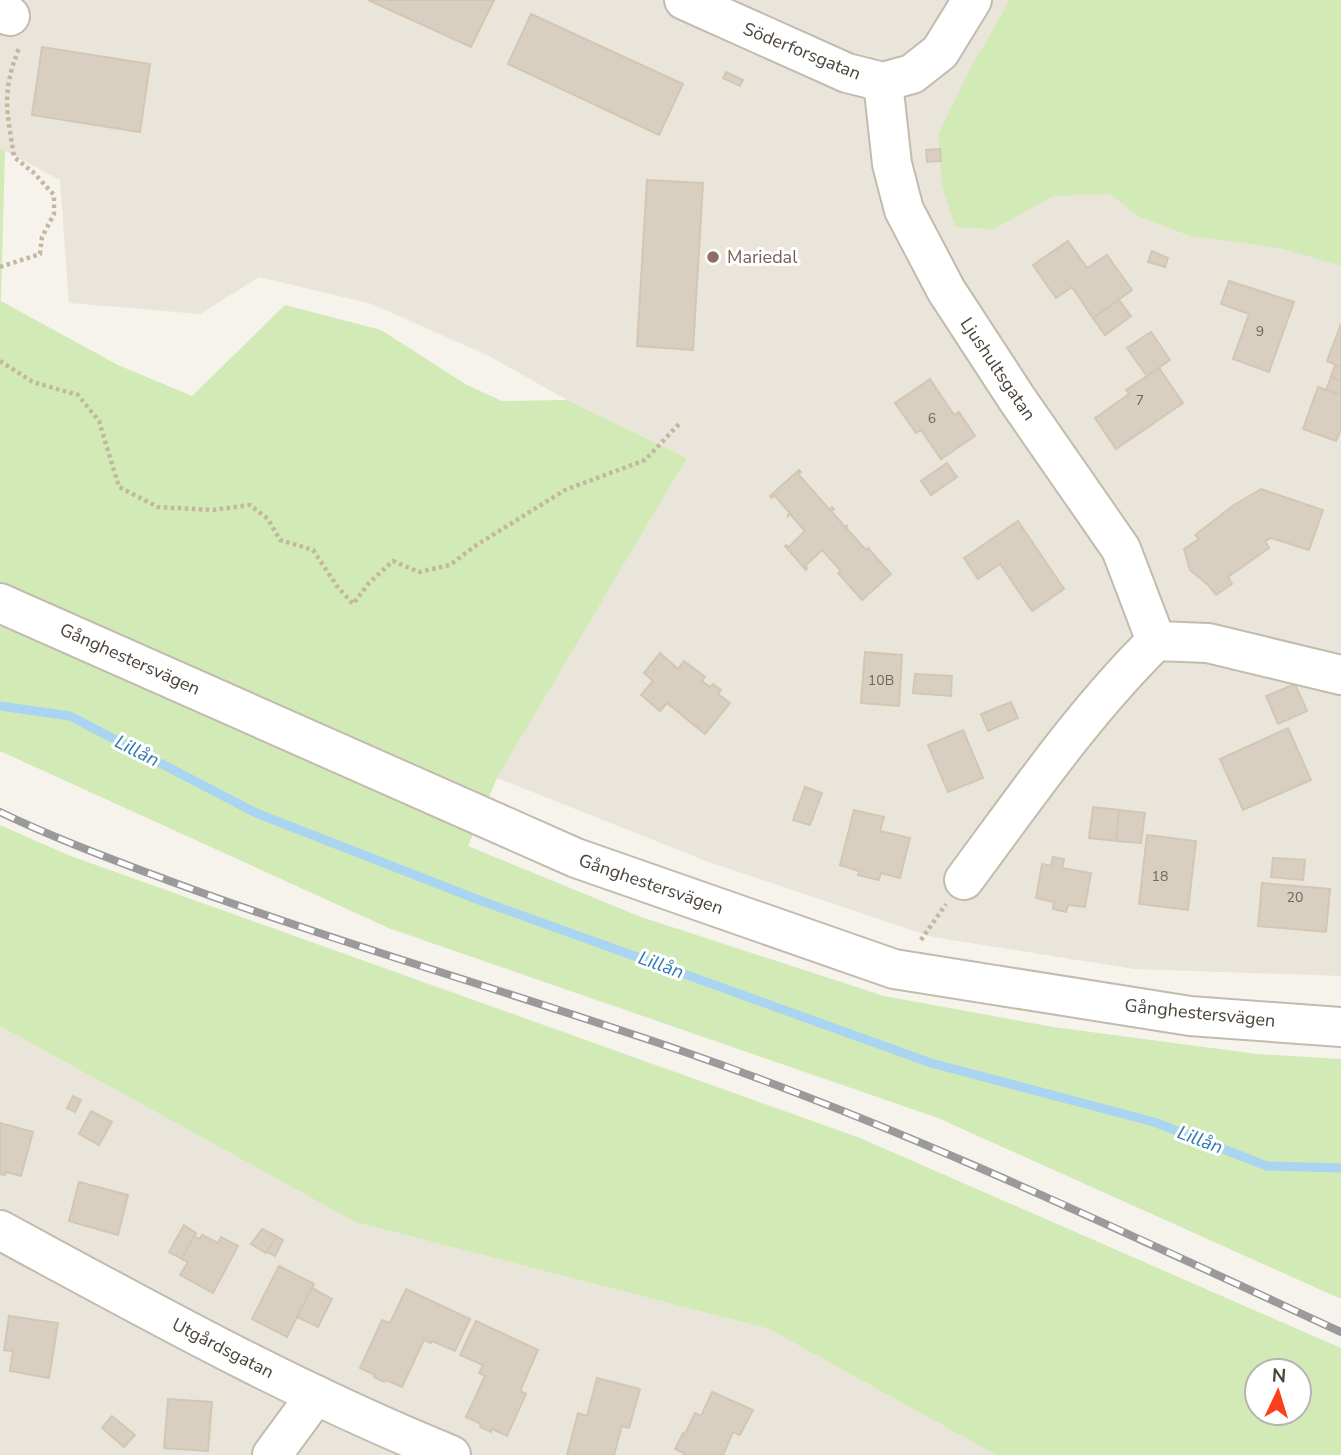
<svg xmlns="http://www.w3.org/2000/svg" width="1341" height="1455" viewBox="0 0 1341 1455" font-family="'Nunito Sans',sans-serif">
<style>
.residential{fill:#eae5da}
.green{fill:#d2eab5;fill-rule:evenodd}
.lines{fill:none;stroke-linecap:round;stroke-linejoin:round}
.stream{stroke:#a9d4f2;stroke-width:9}
.building{fill:#d8cfc1;stroke:#d3c7b4;stroke-width:2}
.minor-casing{stroke:#c2bbae;stroke-width:42}
.path{stroke:#c4b79f;stroke-width:4.5;stroke-dasharray:3.5 3.5;stroke-linecap:butt}
.minor{stroke:#fff;stroke-width:38}
.rail-casing{stroke:#9a9a9a;stroke-width:8}
.rail{stroke:#fff;stroke-width:5;stroke-dasharray:16;stroke-linecap:butt}
.education-dot{fill:#8d6e63;stroke:#fff;stroke-width:2.5}
.labels{text-anchor:middle;dominant-baseline:central;stroke-width:6;stroke-linejoin:round;paint-order:stroke}
.number-label{font-size:14px;fill:#6e675b}
.street-label{font-size:18px;fill:#4b4439;stroke:#fff}
.education-label{font-size:18px;fill:#785e54;stroke:#fff;text-anchor:start}
.water-label{font-size:19px;font-style:italic;fill:#2e7ab2;stroke:#fff}
</style>
<rect width="100%" height="100%" fill="#f6f3ec"/>
<g class="residential">
<path d="M0 0H1341V976L1134 969 932 937 706 861 497 778 687 458 567 400 489 356 372 304 259 277 200 314 69 303 60 180 0 148Z"/>
<path d="M0 1026 355 1222 769 1329 996 1455H0Z"/>
</g>
<g class="green">
<path d="M1010 0H1341V266L1280 248 1190 236 1138 216 1110 194 1053 196 994 229 955 227 942 185 938 135 970 69Z"/>
<path d="M0 148 5 150 1 301 118 365 192 396 285 305 381 330 467 385 502 401 567 400 687 458 497 778 468 846 641 917 884 996 1053 1027 1257 1054 1341 1059V1299L938 1118 391 929 0 751Z"/>
<path d="M0 825 68 855 860 1138 1341 1348V1455H996L769 1329 355 1222 0 1026ZM1257 1371H1299V1413H1257Z"/>
</g>
<g class="lines">
<path class="stream" d="M0 706 70 716 256 813 479 900 931 1063 1154 1122 1267 1166 1341 1168"/>
</g>
<g class="building">
<path d="M368 0H494L471 47Z"/>
<path d="M531 14 683 84 659 135 508 64Z"/>
<path d="M42 47 150 64 140 132 32 115Z"/>
<path d="M726 72 743 80 740 86 723 78Z"/>
<path d="M940 149 941 161 927 162 926 150Z"/>
<path d="M647 180 703 183 693 350 637 346Z"/>
<path d="M1068 241 1087 268 1107 255 1132 290 1093 318 1072 287 1056 298 1033 265Z"/>
<path d="M1152 251 1168 258 1165 267 1148 262Z"/>
<path d="M1229 281 1294 302 1269 372 1233 359 1249 314 1221 304Z"/>
<path d="M1119 300 1131 316 1105 335 1093 318Z"/>
<path d="M1341 324V367L1327 361Z"/>
<path d="M1151 332 1170 360 1147 376 1127 348Z"/>
<path d="M1335 365 1341 367V381L1331 377Z"/>
<path d="M1159 368 1183 403 1116 449 1095 418 1129 394 1126 390Z"/>
<path d="M1331 377 1341 381V395L1326 390Z"/>
<path d="M930 379 954 415 959 412 975 436 941 459 921 430 916 433 895 403Z"/>
<path d="M1318 387 1341 395V429L1336 441 1303 429Z"/>
<path d="M947 463 957 477 931 495 921 481Z"/>
<path d="M799 470 801 472 798 474 830 510 832 507 834 509 831 511 845 527 848 525 846 528 866 550 868 548 891 574 862 600 838 573 841 571 822 550 805 566 807 568 806 570 785 546 786 545 789 547 805 531 790 514 788 516 789 512 774 495 772 498 770 496Z"/>
<path d="M1261 489 1323 510 1309 550 1271 538 1265 541 1269 548 1228 577 1232 584 1216 595 1208 585 1190 570 1184 549 1199 539 1195 535 1234 505Z"/>
<path d="M1018 521 1064 589 1032 611 1000 564 978 579 964 558Z"/>
<path d="M865 652 902 655 899 706 861 703Z"/>
<path d="M660 653 678 669 684 661 705 677 702 681 710 687 713 684 721 690 718 694 730 703 705 734 667 703 660 711 641 695 653 681 644 673Z"/>
<path d="M915 674 952 676 951 696 913 693Z"/>
<path d="M1295 684 1307 711 1278 724 1266 696Z"/>
<path d="M1011 702 1018 718 988 731 981 714Z"/>
<path d="M1288 728 1311 780 1243 810 1220 759Z"/>
<path d="M963 730 983 778 948 792 928 745Z"/>
<path d="M805 787 822 793 810 825 793 820Z"/>
<path d="M1093 807 1119 810 1116 841 1089 838Z"/>
<path d="M854 810 884 817 880 831 910 838 900 878 881 873 879 880 858 875 859 871 840 865Z"/>
<path d="M1119 810 1145 813 1141 843 1116 841Z"/>
<path d="M1147 835 1196 841 1188 910 1139 904Z"/>
<path d="M1053 857 1064 859 1062 868 1091 873 1085 907 1068 905 1066 912 1053 909 1054 902 1036 898 1042 864 1051 866Z"/>
<path d="M1273 858 1305 860 1303 880 1271 877Z"/>
<path d="M1262 883 1330 889 1326 932 1258 926Z"/>
<path d="M73 1096 81 1100 75 1112 67 1108Z"/>
<path d="M91 1111 112 1122 99 1145 79 1134Z"/>
<path d="M0 1123 33 1132 21 1176 6 1172 5 1175 0 1174Z"/>
<path d="M79 1182 128 1195 118 1235 69 1221Z"/>
<path d="M184 1225 196 1233 182 1259 169 1252Z"/>
<path d="M262 1229 276 1236 266 1253 251 1244Z"/>
<path d="M202 1235 218 1243 221 1237 238 1246 213 1293 180 1275 188 1262 182 1259 194 1236 200 1239Z"/>
<path d="M276 1236 283 1240 275 1256 267 1252Z"/>
<path d="M279 1266 314 1284 287 1337 252 1319Z"/>
<path d="M312 1288 332 1299 318 1327 297 1317Z"/>
<path d="M406 1289 470 1319 455 1351 432 1341 431 1343 424 1340 402 1387 386 1380 384 1382 374 1377 375 1375 360 1368 382 1320 390 1323Z"/>
<path d="M9 1316 58 1323 49 1378 10 1371 13 1351 4 1350Z"/>
<path d="M476 1321 538 1350 520 1391 526 1394 507 1436 492 1429 491 1432 480 1427 481 1424 466 1417 485 1376 479 1373 483 1365 460 1355Z"/>
<path d="M597 1378 640 1389 629 1428 622 1426 614 1455H567L578 1413 587 1416Z"/>
<path d="M712 1392 753 1410 740 1435 733 1432 723 1455H683L684 1453 675 1449 683 1433 685 1434 695 1413 701 1416Z"/>
<path d="M168 1399 212 1402 208 1451 164 1448Z"/>
<path d="M112 1416 135 1435 124 1447 102 1428Z"/>
</g>
<g class="lines">
<defs>
<g id="minor">
<path d="M684 0 847 73 883 82 912 74 940 52 972 0"/>
<path d="M0 13 10 16"/>
<path d="M883 82 892 164 904 210 946 290 1017 399 1121 549 1156 641"/>
<path d="M0 603 576 858 894 969 1190 1016 1341 1027"/>
<path d="M1156 641 1208 643 1341 675"/>
<path d="M964 880C1025 798 1083 713 1156 641"/>
<path d="M0 1230C148 1310 295 1392 451 1455"/>
<path d="M272 1455 316 1395"/>
</g>
</defs>
<use href="#minor" class="minor-casing"/>
<g class="path">
<path d="M0 267 40 254 42 237 54 214V195L34 173 14 157C7 110 1 94 19 48"/>
<path d="M0 361 33 382 78 395 99 421 119 487 158 507 213 510 250 505 268 519 280 540 313 550 337 586 353 604 369 583 393 561 419 572 450 565 475 546 565 490 645 460 680 423"/>
<path d="M921 940 946 904"/>
</g>
<use href="#minor" class="minor"/>
<defs>
<path id="rail" d="M0 812C54 838 111 859 167 880 337 943 511 992 682 1051 908 1129 1124 1232 1341 1332"/>
</defs>
<use href="#rail" class="rail-casing"/>
<use href="#rail" class="rail"/>
</g>
<circle class="education-dot" cx="713" cy="257" r="7"/>
<g class="labels">
<g class="number-label">
<text x="1260" y="331">9</text>
<text x="1140" y="400">7</text>
<text x="932" y="418">6</text>
<text x="881" y="680">10B</text>
<text x="1160" y="876">18</text>
<text x="1295" y="897">20</text>
</g>
<g class="street-label">
<text transform="translate(802 51) rotate(22)">Söderforsgatan</text>
<text transform="translate(998 369) rotate(56)">Ljushultsgatan</text>
<text transform="translate(130 659) rotate(24)">Gånghestersvägen</text>
<text transform="translate(651 884) rotate(19)">Gånghestersvägen</text>
<text transform="translate(1200 1013) rotate(6)">Gånghestersvägen</text>
<text transform="translate(223 1348) rotate(27)">Utgårdsgatan</text>
</g>
<g class="education-label">
<text x="727" y="257">Mariedal</text>
</g>
<g class="water-label">
<text transform="translate(137 751) rotate(27)">Lillån</text>
<text transform="translate(661 965) rotate(20)">Lillån</text>
<text transform="translate(1200 1140) rotate(21)">Lillån</text>
</g>
</g>
<g transform="translate(1278 1392) rotate(4)"><circle r="33" fill="#ffffff" stroke="#b7b4b0" stroke-width="2"/>
<path d="M0-5L12 26L0 18L-12 26Z" fill="#fc3f1d"/>
<text y="-10" font-size="19" font-weight="bold" text-anchor="middle" fill="#4b4439">N</text>
</g>
</svg>
